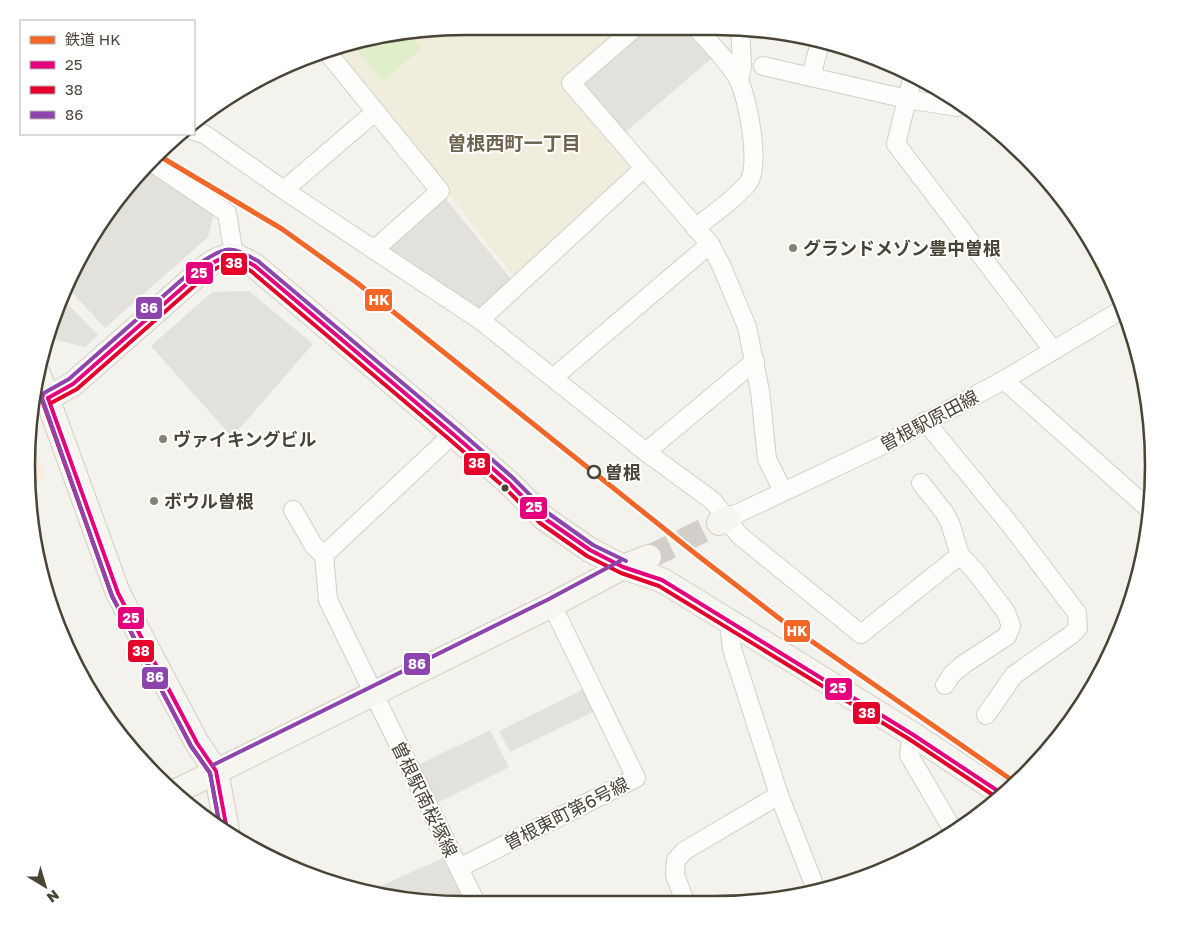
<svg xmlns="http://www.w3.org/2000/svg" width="1180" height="931" viewBox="0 0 1180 931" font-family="'Golos Text','Noto Sans JP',sans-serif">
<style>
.commercial{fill:#f6eede}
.education{fill:#f1eddd}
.green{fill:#deefca}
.parking{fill:#e2e1db}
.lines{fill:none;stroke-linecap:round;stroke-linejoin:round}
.secondary-tunnel{stroke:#d1cfc8;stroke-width:24;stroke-dasharray:24 12;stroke-linecap:butt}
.street-casing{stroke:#d1cfc9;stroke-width:20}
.secondary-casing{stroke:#d3d0c2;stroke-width:26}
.street{stroke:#fdfdfc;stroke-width:18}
.secondary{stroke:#f7f5ef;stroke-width:24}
.bus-1-casing{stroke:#fff;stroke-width:8}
.bus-2-casing{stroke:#fff;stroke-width:8}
.bus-3-casing{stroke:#fff;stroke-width:8}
.bus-1{stroke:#e5007d;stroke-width:4}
.bus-2{stroke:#e4002b;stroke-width:4}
.bus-3{stroke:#8e44ad;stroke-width:4}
.rail-1-casing{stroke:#fff;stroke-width:9}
.rail-1{stroke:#f26627;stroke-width:5}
.poi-dot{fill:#858176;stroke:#fff;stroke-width:2}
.stop-dot{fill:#fff;stroke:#4a4436;stroke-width:2.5}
.bus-dot{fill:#4a4436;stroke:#fff;stroke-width:2}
.labels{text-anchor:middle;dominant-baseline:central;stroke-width:4;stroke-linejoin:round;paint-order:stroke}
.poi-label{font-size:18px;font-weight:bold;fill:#4a4436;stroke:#fff;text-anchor:start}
.street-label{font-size:18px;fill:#4a4436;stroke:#fff}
.stop-label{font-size:18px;font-weight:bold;fill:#4a4436;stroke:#fff;text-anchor:start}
.neighbourhood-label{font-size:19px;font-weight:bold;fill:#6e634c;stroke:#fff}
.rim{fill:none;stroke:#4a4436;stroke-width:2.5}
.line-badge{stroke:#fff;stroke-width:2}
.badge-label{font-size:14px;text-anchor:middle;font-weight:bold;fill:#fff}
</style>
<rect width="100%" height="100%" fill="#f3f2ec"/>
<path class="commercial" d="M30 434 46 478 29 485 26 465Z"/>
<path class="education" d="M465 26 627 27 561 83 630 162V172L514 277 334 49 352 41Z"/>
<path class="green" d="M409 34 422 48 383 81 350 42Z"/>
<g class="parking">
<path d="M645 27H685L712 58 622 135 578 84Z"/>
<path d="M149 173 162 178 214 213 208 237 105 328 68 288 85 246 140 174Z"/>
<path d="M445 198 512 280 480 308H471L386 252 387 246Z"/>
<path d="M249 291 313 344 232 437 151 346 212 292Z"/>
<path d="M63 299 98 335 85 347 48 338Z"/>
<path d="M585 689 595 711 510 752 499 731Z"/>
<path d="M490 730 509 767 437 803 418 765Z"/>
<path d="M443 858 467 904 380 896 367 892Z"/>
</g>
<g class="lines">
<path class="secondary-tunnel" d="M649 557 719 523"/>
<defs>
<g id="street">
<path d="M636 27 571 83 710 244 722 267 747 327 760 391 767 459 783 491"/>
<path d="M327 52 440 191 374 250"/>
<path d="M763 66 907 99 957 107 960 104"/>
<path d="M913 75 896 144 1053 350"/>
<path d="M811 77 820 42"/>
<path d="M739 80 742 66 740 27"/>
<path d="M194 131 204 134 284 190 480 320 646 452 713 501 739 535 861 634 960 555"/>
<path d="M150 161 227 213 234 255"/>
<path d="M284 190 375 112"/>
<path d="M695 228C713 214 734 200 748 183 761 167 748 99 739 81 731 63 709 43 696 27"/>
<path d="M480 320 643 169"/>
<path d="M554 377 710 244"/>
<path d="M1004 380 1150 510"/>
<path d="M925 421 1012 527 1077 613 1078 628 1071 635 1014 675 986 715"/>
<path d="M453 434 324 555 328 600 477 905"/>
<path d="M646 452 755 361"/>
<path d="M921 483 944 512 950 523 960 555 975 571 1006 612 1011 626 1007 636 964 664 952 674 945 685"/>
<path d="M293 510 314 546 324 555"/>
<path d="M728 518 889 442 1004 380 1123 309"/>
<path d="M729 622 732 649 779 795 817 892"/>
<path d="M912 734 909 755 954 832"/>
<path d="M459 868 636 778 552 605"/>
<path d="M686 904 675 875 676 860 684 851 779 795"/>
</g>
<g id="secondary">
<path d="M38 373 118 593 197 743 216 771 227 830"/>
<path d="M48 398 73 384 206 267C227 253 234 252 255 266L453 434 508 482 544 518 590 550 623 567 662 580 912 734 1004 795"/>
<path d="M719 523 728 518"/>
<path d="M175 792 552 605 623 567 649 557"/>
</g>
</defs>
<use href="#street" class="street-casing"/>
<use href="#secondary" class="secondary-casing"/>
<use href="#street" class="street"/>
<use href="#secondary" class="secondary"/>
<defs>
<g id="bus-1">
<path d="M48 398 73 384 206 267C226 254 234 253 255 266L453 434 508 482 544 518 590 550 623 567 662 580 912 734 1004 795"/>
<path d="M48 398 118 593 197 743 216 771 227 830"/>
</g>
<g id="bus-2">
<path d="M42 400 112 596 191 746 210 773 220 827"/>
<path d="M51 403 77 389 210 272C227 261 233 260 251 271L449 439 504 487 540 523 587 556 621 573 659 586 909 739 999 799"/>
</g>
<g id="bus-3">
<path d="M213 765 549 599 620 561"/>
<path d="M220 827 210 773 191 746 112 596 42 398 44 393 69 379 202 262C228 244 232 247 258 261L457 429 512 477 548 513 593 545 626 561"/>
</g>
</defs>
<use href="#bus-1" class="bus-1-casing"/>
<use href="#bus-2" class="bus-2-casing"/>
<use href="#bus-3" class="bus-3-casing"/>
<use href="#bus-1" class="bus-1"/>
<use href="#bus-2" class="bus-2"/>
<use href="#bus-3" class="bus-3"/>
<defs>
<path id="rail-1" d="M156 154 282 229 356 282 697 555 784 622 1016 783"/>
</defs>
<use href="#rail-1" class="rail-1-casing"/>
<use href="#rail-1" class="rail-1"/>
</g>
<g class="poi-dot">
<circle cx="793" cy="248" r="5"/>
<circle cx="163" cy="439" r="5"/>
<circle cx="154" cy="501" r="5"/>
</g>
<circle class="stop-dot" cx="594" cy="472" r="6"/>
<circle class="bus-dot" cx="505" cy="488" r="4.5"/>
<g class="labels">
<g class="poi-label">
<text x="803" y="248">グランドメゾン豊中曽根</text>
<text x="173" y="439">ヴァイキングビル</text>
<text x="164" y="501">ボウル曽根</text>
</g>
<g class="street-label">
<text transform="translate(929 420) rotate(-28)">曽根駅原田線</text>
<text transform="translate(425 799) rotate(64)">曽根駅南桜塚線</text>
<text transform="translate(566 813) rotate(-27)">曽根東町第6号線</text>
</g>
<g class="stop-label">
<text x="605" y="472">曽根</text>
</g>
<g class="neighbourhood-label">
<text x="514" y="142">曽根西町一丁目</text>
</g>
</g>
<path d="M0 0H1180V931H0ZM465 35H715A430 430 0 0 1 1145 465V466A430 430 0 0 1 715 896H465A430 430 0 0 1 35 466V465A430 430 0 0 1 465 35Z" fill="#fff" fill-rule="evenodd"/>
<path class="rim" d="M465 35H715A430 430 0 0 1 1145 465V466A430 430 0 0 1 715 896H465A430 430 0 0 1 35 466V465A430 430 0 0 1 465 35Z"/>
<g class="line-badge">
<rect x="220" y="252" width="28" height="24" rx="5" fill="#e4002b"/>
<rect x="185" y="261" width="29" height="24" rx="5" fill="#e5007d"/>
<rect x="364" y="288" width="29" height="24" rx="5" fill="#f26627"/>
<rect x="135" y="296" width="28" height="24" rx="5" fill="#8e44ad"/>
<rect x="463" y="452" width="28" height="24" rx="5" fill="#e4002b"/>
<rect x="519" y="496" width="29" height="24" rx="5" fill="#e5007d"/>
<rect x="117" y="606" width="28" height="24" rx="5" fill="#e5007d"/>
<rect x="783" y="619" width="28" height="24" rx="5" fill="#f26627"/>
<rect x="127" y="639" width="28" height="24" rx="5" fill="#e4002b"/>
<rect x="403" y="652" width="28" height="24" rx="5" fill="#8e44ad"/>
<rect x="141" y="666" width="28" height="24" rx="5" fill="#8e44ad"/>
<rect x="824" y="677" width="29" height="24" rx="5" fill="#e5007d"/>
<rect x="852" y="701" width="29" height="24" rx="5" fill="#e4002b"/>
</g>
<g class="badge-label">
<text x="234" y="268">38</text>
<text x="199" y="278">25</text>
<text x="379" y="305">HK</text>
<text x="149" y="313">86</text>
<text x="477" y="468">38</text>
<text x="534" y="512">25</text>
<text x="131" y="623">25</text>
<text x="797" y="636">HK</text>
<text x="141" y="656">38</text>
<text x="417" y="669">86</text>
<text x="155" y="682">86</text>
<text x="838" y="693">25</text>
<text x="867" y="718">38</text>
</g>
<rect x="20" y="20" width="175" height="115" fill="#ffffff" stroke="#b7b4af"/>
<rect x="30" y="36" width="25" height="8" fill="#f26627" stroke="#b7b4af"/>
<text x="65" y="45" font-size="15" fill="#4a4436">鉄道 HK</text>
<rect x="30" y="61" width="25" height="8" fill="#e5007d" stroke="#b7b4af"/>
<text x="65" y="70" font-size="15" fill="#4a4436">25</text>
<rect x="30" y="86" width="25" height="8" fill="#e4002b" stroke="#b7b4af"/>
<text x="65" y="95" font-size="15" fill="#4a4436">38</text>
<rect x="30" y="111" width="25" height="8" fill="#8e44ad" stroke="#b7b4af"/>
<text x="65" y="120" font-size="15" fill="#4a4436">86</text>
<g transform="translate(45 886) rotate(142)" stroke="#ffffff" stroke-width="4" paint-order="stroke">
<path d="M0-4L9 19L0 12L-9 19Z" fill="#4a4436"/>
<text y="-8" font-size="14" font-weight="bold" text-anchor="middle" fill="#4a4436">N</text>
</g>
</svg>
